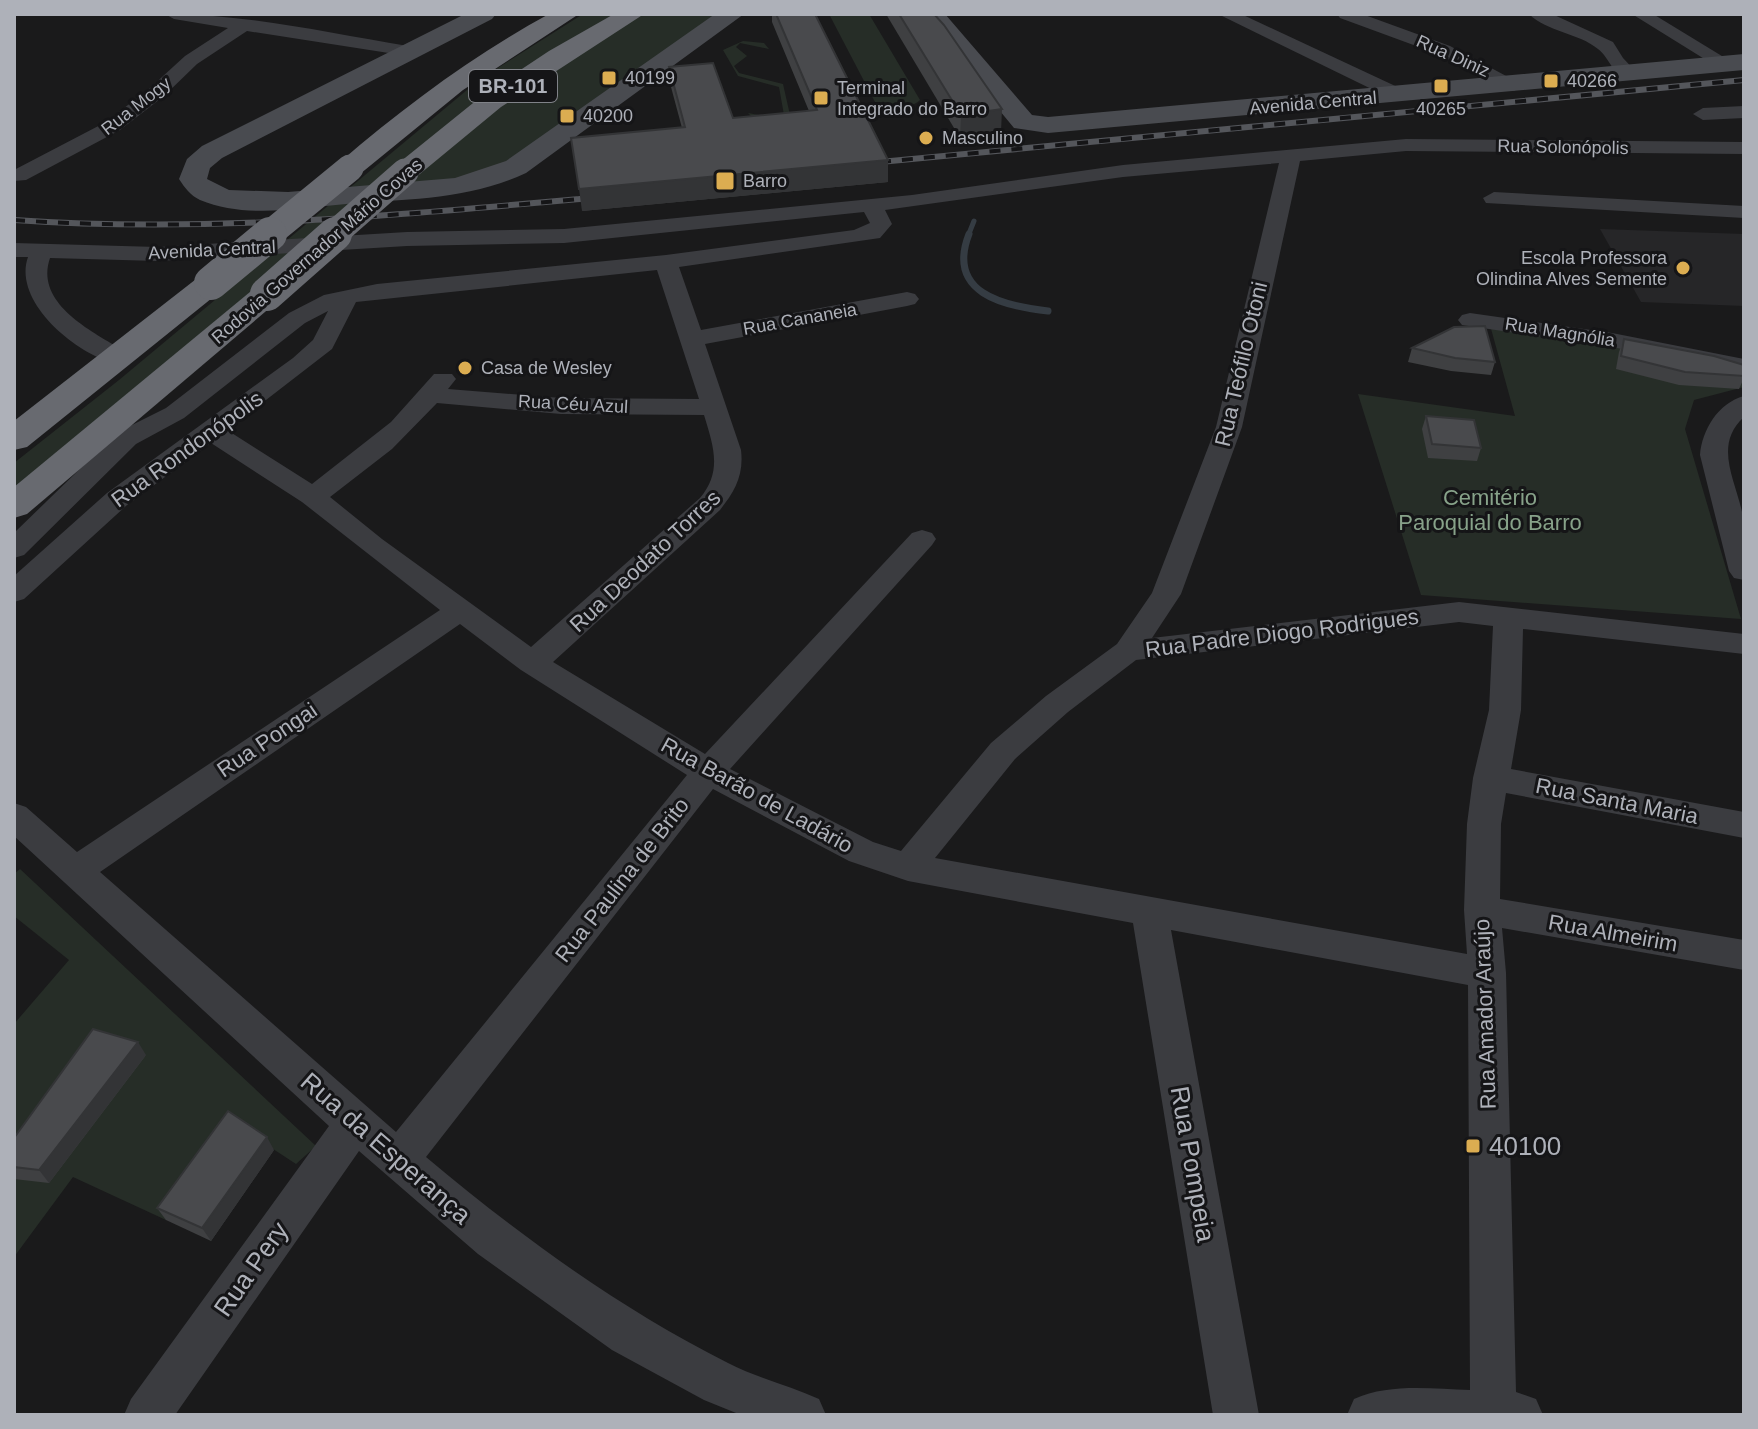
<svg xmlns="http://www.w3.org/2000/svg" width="1758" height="1429" viewBox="0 0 1758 1429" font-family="Arial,sans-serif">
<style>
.built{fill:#262628}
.green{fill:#262d27}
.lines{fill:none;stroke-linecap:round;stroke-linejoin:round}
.stream-far1{stroke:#353c43;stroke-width:5}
.stream{stroke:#353c43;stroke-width:7}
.street{fill:#3b3c40;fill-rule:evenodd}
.secondary{fill:#494b50;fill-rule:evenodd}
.highway{fill:#686a70;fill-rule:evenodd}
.rail-casing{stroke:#54565b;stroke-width:6}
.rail{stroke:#151517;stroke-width:4;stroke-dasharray:11;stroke-linecap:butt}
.highway-bridge-far1{stroke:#686a70;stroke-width:27}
.highway-bridge{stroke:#686a70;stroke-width:34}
.wall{fill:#3f4042}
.shaded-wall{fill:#333436}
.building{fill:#494a4d;stroke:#333436;stroke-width:2}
.poi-dot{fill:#dcad51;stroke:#151517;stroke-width:3}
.labels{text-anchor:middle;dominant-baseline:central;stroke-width:6;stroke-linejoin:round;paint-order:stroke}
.far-street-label{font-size:18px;fill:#aeb1b9;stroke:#151517}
.far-poi-label{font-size:18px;fill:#aeb1b9;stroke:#151517;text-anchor:start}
.shield{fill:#151517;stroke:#808288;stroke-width:2}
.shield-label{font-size:20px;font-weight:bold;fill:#aeb1b9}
.street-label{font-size:22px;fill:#aeb1b9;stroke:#151517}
.park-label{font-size:22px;fill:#87a289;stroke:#151517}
.near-poi-label{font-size:26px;fill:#aeb1b9;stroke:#151517;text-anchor:start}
.near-street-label{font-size:26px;fill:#aeb1b9;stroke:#151517}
</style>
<rect width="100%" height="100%" fill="#1a1a1b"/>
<path class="built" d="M1600 229 1744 234V306L1641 302Z"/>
<g class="green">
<path d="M583 14H623L604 24 14 495V463L119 380 479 80Z"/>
<path d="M640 14H722L510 166 406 190 444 141Z"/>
<path d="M829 14H869L920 100C908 111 889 109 875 102Z"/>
<path d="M743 41 764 43 769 49 740 43 736 47 747 56 734 66 739 73 783 84 790 115C778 125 759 126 748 113L775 118 784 115 779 87 738 76 723 50Z"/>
<path d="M1490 325 1744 367V387L1694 400 1685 429 1741 619 1421 595 1358 394 1515 416Z"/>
<path d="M20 869 316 1146 296 1164 235 1124 166 1220 73 1177 14 1257V1024L69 960 14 916V874Z"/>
</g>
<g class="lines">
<path class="stream-far1" d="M968 236 974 221"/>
<path class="stream" d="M969 234C946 293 1003 306 1048 311"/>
<g class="street">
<path d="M165 14C247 14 327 33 408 46L417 51 408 56 247 31 197 64 164 96 120 130 26 180 14 181V170L106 122 150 88 185 56 228 28 174 19Z"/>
<path d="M1218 14H1241L1406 91 1409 95 1399 101 1392 99Z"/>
<path d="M1337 14H1362L1450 46 1523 85 1514 91 1507 89 1438 54 1340 18Z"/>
<path d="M1529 14H1552L1613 42 1623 58 1638 74 1629 80C1612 75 1610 58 1598 49 1579 33 1547 32 1529 14Z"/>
<path d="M1632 14H1653L1735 64 1726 70 1719 68Z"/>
<path d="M1744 106V118L1703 120 1693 114 1703 108Z"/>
<path d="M1406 139 1744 142V154L1406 151 1300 161 1242 427 1181 594 1152 638 1459 602 1744 634V654L1523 629 1521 710 1511 769 1744 812V838L1506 793 1501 824 1500 899 1744 940V970L1502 928 1506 973 1516 1392 1536 1399 1543 1415H1347L1354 1399C1390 1383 1431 1389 1470 1390L1468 985 1171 930 1259 1415H1213L1133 923 908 881 849 861 713 789 426 1157C520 1236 619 1308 728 1363 757 1378 790 1386 819 1399L826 1415H741L704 1400 612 1350 478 1254 359 1151 175 1415H124L131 1399 329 1126 14 836V803L26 807 77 852 440 610 302 502 211 443 127 505 24 599 14 602V576L107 493 293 358 313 340 328 311 305 323 184 418 136 444 24 555 14 558V533L118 432 166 408 289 313 324 295 377 284 666 255 854 230 870 223 864 212 564 243 407 246 158 261 50 258C34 304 93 332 126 352L129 357 126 362 117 364C77 355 12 302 28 257H14V243L158 247 407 232 564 229 912 195 1123 165ZM1279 163 1216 427 1152 593 1117 644 1046 696 991 743 901 851 873 842 730 769 932 545 936 539 932 533 922 530 912 533 705 754 553 662 720 510C735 491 744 475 741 450L705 344 907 306 915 304 919 299 915 294 907 292 701 330 679 267 880 238 892 224 885 210 1123 177ZM657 270 699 399 561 398 448 389 456 379 452 374H434L391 422 312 484 227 430 332 349 356 302ZM437 403 561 414 704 415C713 445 723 471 700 498L531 647 382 539 330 497 392 449ZM1459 622 1493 626 1489 710 1473 778 1467 824 1464 910 1467 954 935 858 1015 759 1068 712 1136 660ZM460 624 521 670 687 775 396 1132 100 872Z"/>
<path d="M1494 192 1744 206V218L1486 203 1483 198Z"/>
<path d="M1470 313 1612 333 1744 359V373L1612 347 1462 325 1458 320 1462 315Z"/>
<path d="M1744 396V417C1712 446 1737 482 1743 517 1747 537 1744 560 1744 580L1734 578 1729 571 1700 455C1702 430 1718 403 1744 396Z"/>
</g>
<g class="secondary">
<path d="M465 14H496L492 19 222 158 210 168 207 179 229 190 288 192 455 178 506 161 715 14H744L526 173C469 200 408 199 346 204 299 208 246 219 200 200 190 195 185 188 179 179L187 159 202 146Z"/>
<path d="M920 14H945L1032 115 1048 117 1744 54V70L1048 133 1014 128Z"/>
</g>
<g class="highway">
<path d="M549 14H579L463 90 360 174 350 176 340 174 336 168 340 162C405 106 474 55 549 14Z"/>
<path d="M614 14H644L501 107 415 178 405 181 395 178 391 172 395 166 483 95 549 51Z"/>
<path d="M211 274 222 276 227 283 222 290 27 447 14 450V421L200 276Z"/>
<path d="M267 284 278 287 283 294 278 301 27 514 14 518V487L256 287Z"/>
</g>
<defs>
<g id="rail">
<path d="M880 162 1744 80"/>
<path d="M14 220C204 233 391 216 580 199"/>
</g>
</defs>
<use href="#rail" class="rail-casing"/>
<use href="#rail" class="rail"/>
<g class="highway-bridge-far1">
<path d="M267 236 350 168"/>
<path d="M332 236 405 172"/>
</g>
<g class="highway-bridge">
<path d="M211 283 270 234"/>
<path d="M267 294 335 234"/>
</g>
</g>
<g class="wall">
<path d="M772 14H815L888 160V182L582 211 682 128 671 87 669 67 733 118 809 111 772 22Z"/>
<path d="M886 14H934L1001 132 960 138Z"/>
<path d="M1624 339 1744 365V378L1739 389 1679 385 1616 369 1619 352Z"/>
<path d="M1412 348 1495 362 1491 375 1451 371 1408 362Z"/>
<path d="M1426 416 1481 448 1477 461 1428 458 1422 429Z"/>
<path d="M146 1055 49 1183 14 1179V1138Z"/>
<path d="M274 1150 211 1241 166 1220 157 1208Z"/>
</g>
<g class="shaded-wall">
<path d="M1002 109 1001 132 960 138 961 115Z"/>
<path d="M888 160V182L582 211 579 189Z"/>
<path d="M138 1042 146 1055 49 1183 39 1170Z"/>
<path d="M267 1137 274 1150 211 1241 202 1228Z"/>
</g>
<g class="building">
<path d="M776 14H815L888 160 579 189 571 138 685 127 669 67 713 63 733 118 817 110Z"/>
<path d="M899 14H934L944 25 1002 109 961 115Z"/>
<path d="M1485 326 1495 362 1455 358 1412 348 1454 327Z"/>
<path d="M1624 339 1714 356 1744 365V376L1685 372 1621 356Z"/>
<path d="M1426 416 1474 420 1481 448 1432 444Z"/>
<path d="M93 1029 138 1042 39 1170 14 1167V1138Z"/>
<path d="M228 1111 267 1137 202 1228 157 1208Z"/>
</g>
<g class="poi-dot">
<rect x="601" y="70" width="16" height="16" rx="4"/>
<rect x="1543" y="73" width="16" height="16" rx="4"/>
<rect x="1433" y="78" width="16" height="16" rx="4"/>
<rect x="813" y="90" width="16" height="16" rx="4"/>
<rect x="559" y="108" width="16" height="16" rx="4"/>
<circle cx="926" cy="138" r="8"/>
<rect x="715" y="171" width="20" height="20" rx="4"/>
<circle cx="1683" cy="268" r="8"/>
<circle cx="465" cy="368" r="8"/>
<rect x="1465" y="1138" width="16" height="16" rx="4"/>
</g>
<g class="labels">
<g class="far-street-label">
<text transform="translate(1453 56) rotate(24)">Rua Diniz</text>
<text transform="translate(1313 103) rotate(-5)">Avenida Central</text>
<text transform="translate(136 106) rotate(-38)">Rua Mogy</text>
<text transform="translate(1563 147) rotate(1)">Rua Solonópolis</text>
<text transform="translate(212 250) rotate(-3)">Avenida Central</text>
<text transform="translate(317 251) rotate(-41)">Rodovia Governador Mário Covas</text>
<text transform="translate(800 319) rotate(-10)">Rua Cananeia</text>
<text transform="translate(1560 332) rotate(9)">Rua Magnólia</text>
<text transform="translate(573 404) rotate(3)">Rua Céu Azul</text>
</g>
<g class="far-poi-label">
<text x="625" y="78">40199</text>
<text x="1567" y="81">40266</text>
<text x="837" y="88">Terminal<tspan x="837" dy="21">Integrado do Barro</tspan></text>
<text x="1441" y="109" text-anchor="middle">40265</text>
<text x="583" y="116">40200</text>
<text x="942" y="138">Masculino</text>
<text x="743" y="181">Barro</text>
<text x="1667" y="258" text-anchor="end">Escola Professora<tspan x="1667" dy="21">Olindina Alves Semente</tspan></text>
<text x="481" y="368">Casa de Wesley</text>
</g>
<rect class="shield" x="469" y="70" width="88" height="32" rx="6"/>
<g class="shield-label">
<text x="513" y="86">BR-101</text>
</g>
<g class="street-label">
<text transform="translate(1241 364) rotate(-77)">Rua Teófilo Otoni</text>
<text transform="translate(187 449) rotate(-36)">Rua Rondonópolis</text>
<text transform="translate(645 561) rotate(-43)">Rua Deodato Torres</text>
<text transform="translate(1282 633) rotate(-7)">Rua Padre Diogo Rodrigues</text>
<text transform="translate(267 740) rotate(-34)">Rua Pongai</text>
<text transform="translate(757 795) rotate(29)">Rua Barão de Ladário</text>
<text transform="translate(1617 801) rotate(11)">Rua Santa Maria</text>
<text transform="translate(622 880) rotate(-52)">Rua Paulina de Brito</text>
<text transform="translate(1613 933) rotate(10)">Rua Almeirim</text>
<text transform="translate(1485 1014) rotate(-92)">Rua Amador Araújo</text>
</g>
<g class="park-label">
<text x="1490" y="497">Cemitério<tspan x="1490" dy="25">Paroquial do Barro</tspan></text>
</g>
<g class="near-poi-label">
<text x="1489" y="1146">40100</text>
</g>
<g class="near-street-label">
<text transform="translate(386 1148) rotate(41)">Rua da Esperança</text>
<text transform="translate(1193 1164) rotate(80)">Rua Pompeia</text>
<text transform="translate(251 1269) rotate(-55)">Rua Pery</text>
</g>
</g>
<rect width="1758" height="1429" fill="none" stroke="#aeb1b9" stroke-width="32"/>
</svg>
